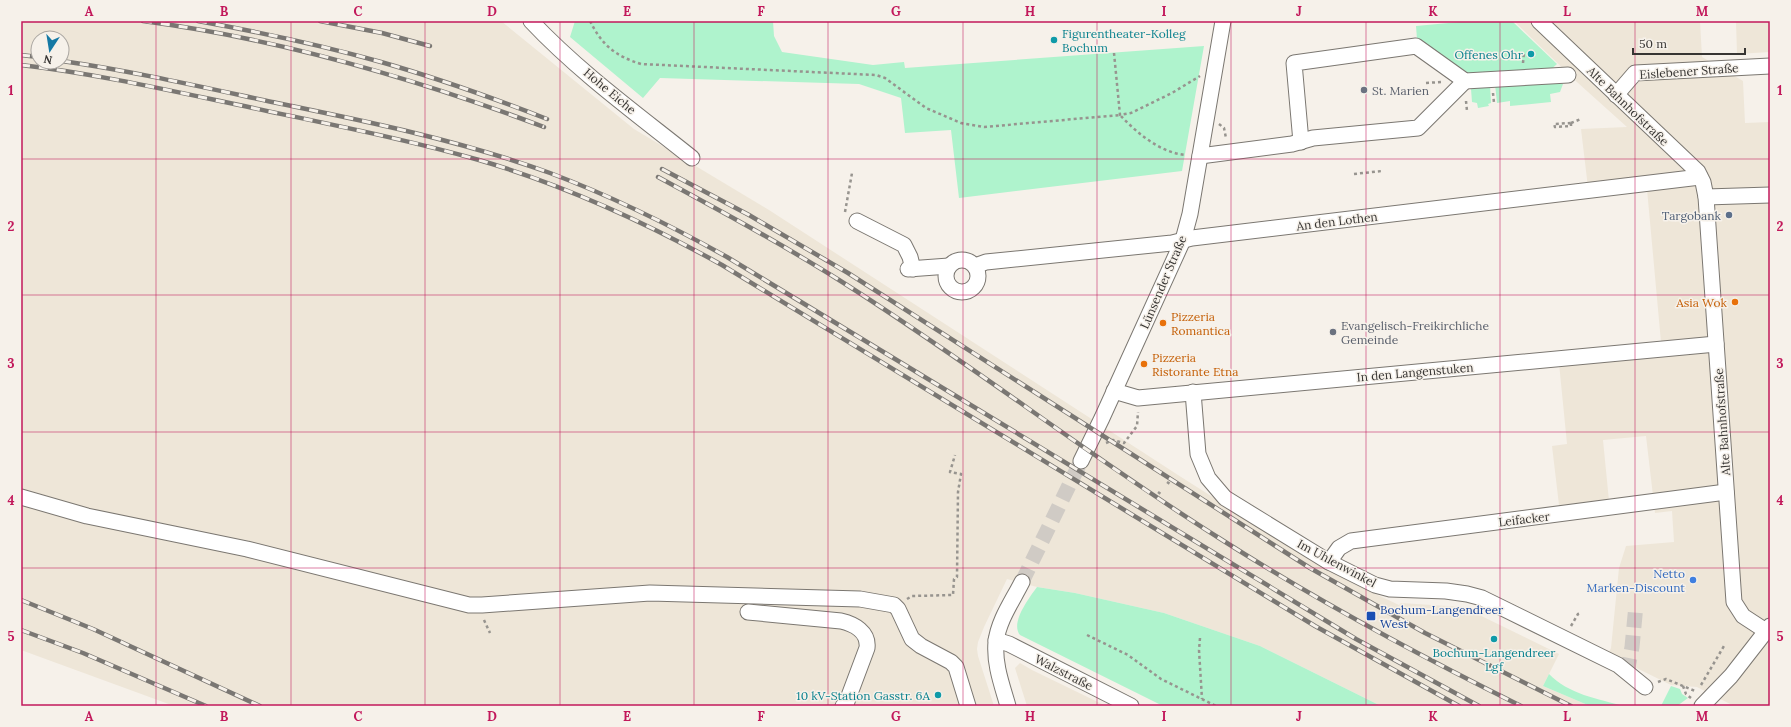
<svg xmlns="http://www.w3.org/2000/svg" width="1791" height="727" viewBox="0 0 1791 727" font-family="Lora,serif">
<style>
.built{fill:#eee6d8;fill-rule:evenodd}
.green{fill:#aff3cd}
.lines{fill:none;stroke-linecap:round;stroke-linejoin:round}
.minor-tunnel{stroke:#d0cbc5;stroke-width:15;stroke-dasharray:15 8;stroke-linecap:butt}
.minor-casing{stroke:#7b7771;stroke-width:17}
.path{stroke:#97948f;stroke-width:2.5;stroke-dasharray:3 3;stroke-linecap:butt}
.minor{stroke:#fff;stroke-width:15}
.rail-casing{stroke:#7a7773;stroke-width:4.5}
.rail{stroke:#f6f1ea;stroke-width:3;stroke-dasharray:9;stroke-linecap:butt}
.grid{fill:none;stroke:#c2185b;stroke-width:1;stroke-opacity:0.55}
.culture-dot{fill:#0f9aa8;stroke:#f6f1ea;stroke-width:1.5}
.worship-dot{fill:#6b7280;stroke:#f6f1ea;stroke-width:1.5}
.service-dot{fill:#5c6f8a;stroke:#f6f1ea;stroke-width:1.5}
.food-dot{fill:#e8710a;stroke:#f6f1ea;stroke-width:1.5}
.shop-dot{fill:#3f7fe0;stroke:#f6f1ea;stroke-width:1.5}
.transit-dot{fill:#1a4fb4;stroke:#f6f1ea;stroke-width:1.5}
.labels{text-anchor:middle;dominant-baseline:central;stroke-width:3;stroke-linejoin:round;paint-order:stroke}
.culture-label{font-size:12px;fill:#0d838f;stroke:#f6f1ea;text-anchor:end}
.street-label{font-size:12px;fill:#373533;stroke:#f6f1ea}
.worship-label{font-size:12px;fill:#5b616d;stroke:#f6f1ea;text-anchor:start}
.service-label{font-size:12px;fill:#4e5e75;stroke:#f6f1ea;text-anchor:end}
.food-label{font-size:12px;fill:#c56008;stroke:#f6f1ea;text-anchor:start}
.shop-label{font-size:12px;fill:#366cbe;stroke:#f6f1ea;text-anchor:end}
.transit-label{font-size:12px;fill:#164399;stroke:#f6f1ea;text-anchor:start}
.neatline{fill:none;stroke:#c2185b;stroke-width:1.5}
.grid-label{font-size:13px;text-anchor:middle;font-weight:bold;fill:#c2185b}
</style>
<rect width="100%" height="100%" fill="#f6f1ea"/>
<g class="built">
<path d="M21 21H501L634 129 769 210 1178 475 1307 557 1352 583 1399 605 1401 603 1463 607 1559 654 1543 686 1590 706H1381L1260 646 1164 613 1075 593 1037 587 1007 579 984 627 978 642 977 649 978 656 994 706H174L21 650ZM38 38H62V62H38Z"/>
<path d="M1514 21H1700L1702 57 1743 81 1745 123 1770 122V706H1734L1697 687 1671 685 1608 654 1611 648 1619 568 1626 546 1674 542 1672 511 1655 513 1646 436 1603 440 1609 501 1559 505 1552 446 1567 444 1558 353 1661 342 1647 189 1589 196 1581 129 1627 127 1578 83Z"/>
<path d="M1736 21H1770V52L1737 54Z"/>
<path d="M1020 663 1032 670 1106 706H1027L1015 668Z"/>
</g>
<g class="green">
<path d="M575 21H773L774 36 782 52 873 65 904 62 905 68 1204 46 1182 171 959 198 951 130 905 133 901 98 859 84 660 78 643 98 570 37Z"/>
<path d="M1470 21H1512L1557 64 1548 72 1470 74 1417 39 1416 26Z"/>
<path d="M1556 82 1563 84 1560 92 1550 94 1551 102 1510 106V101L1497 103 1495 84Z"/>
<path d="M1490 85 1491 103 1488 104 1489 106 1478 108 1477 103 1472 102 1471 89 1473 86Z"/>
<path d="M1037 587 1075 593 1164 613 1260 646 1381 706H1163L1020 635C1010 623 1029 598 1037 587Z"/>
<path d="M1549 674C1568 694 1598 699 1624 706H1590L1543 686Z"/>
<path d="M1671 686 1680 689 1682 694 1688 698 1677 706H1661Z"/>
</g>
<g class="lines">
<g class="minor-tunnel">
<path d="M1022 582 1081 461"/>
<path d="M1627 673 1632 647 1636 605"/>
</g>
<defs>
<g id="minor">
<path d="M531 21C579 72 637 114 692 158"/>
<path d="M1539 21 1698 172 1703 182 1706 197 1734 602 1743 616 1766 631"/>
<path d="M1616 95 1635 73 1770 66"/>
<path d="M1301 142 1294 63 1416 46 1465 81 1568 75"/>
<path d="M1200 156 1292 144 1313 138 1418 128 1465 81"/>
<path d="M1706 197 1770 195"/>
<path d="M857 221 904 245 910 257 913 269"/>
<circle cx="962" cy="276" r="16"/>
<path d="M975 266 986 262 1172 243 1192 238 1700 177"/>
<path d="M908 269 949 266"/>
<path d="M1114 391 1138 398 1716 344"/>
<path d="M1193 392 1198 454 1208 478 1225 498 1329 562 1375 585 1390 589 1446 591 1467 594 1482 598 1618 665 1645 687"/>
<path d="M1081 461 1102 418 1183 240 1190 214 1223 21"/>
<path d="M21 497 87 516 247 549 469 605H482L650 593 860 599 894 605 898 609 912 639 921 646 951 662 956 667 968 706"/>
<path d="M1329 562 1339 548 1351 541 1726 492"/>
<path d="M748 612 841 621C854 624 869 632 867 648L846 704 843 706"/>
<path d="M996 640 1009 644 1131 706"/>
<path d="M1008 706C1002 685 994 664 996 642 998 621 1013 600 1022 582"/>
<path d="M1702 706 1731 676 1770 626"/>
</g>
</defs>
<use href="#minor" class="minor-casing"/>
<g class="path">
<path d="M590 21C602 45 615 56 641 64L876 75 885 78 926 108 961 123 984 127 1120 115C1137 133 1159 152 1185 155"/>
<path d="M1114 53 1120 115 1131 113 1172 93 1200 76"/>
<path d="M1523 63 1524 52"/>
<path d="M1426 83 1441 82"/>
<path d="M1493 93 1494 103"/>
<path d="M1466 101 1467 111"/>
<path d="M1571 123V126L1555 127 1554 124Z"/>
<path d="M1571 123 1581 119"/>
<path d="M1219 124 1224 128 1226 138"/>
<path d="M1354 174 1382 171"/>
<path d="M845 212 852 173"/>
<path d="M1106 443 1113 440 1124 443 1137 426 1138 412"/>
<path d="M1167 482 1170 484"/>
<path d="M1158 492 1162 495"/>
<path d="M907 599 912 596 953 595 954 579 957 577 958 492 961 474 950 472 955 455"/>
<path d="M484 620 490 633"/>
<path d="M1571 626 1578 614 1581 613"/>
<path d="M1087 635 1128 655 1161 679 1216 706"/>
<path d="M1200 638 1199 650 1202 699"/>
<path d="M1658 682 1666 679 1695 691"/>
<path d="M1701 685 1724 646"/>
<path d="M1683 686 1686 694 1691 698"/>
</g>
<use href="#minor" class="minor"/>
<defs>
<g id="rail">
<path d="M143 21C280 39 414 78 544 127"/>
<path d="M198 21C259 32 321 45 381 62 437 78 493 98 547 119"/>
<path d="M320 21 382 33 430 46"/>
<path d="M21 55 38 57"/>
<path d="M62 61C132 71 202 87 272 102 365 121 459 140 550 173 611 196 670 225 727 257L1356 639 1479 706"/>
<path d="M21 65C99 74 176 92 253 108 328 124 405 139 479 160 564 185 645 222 722 265L1315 626 1459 706"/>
<path d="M662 169 749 215 848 273 1310 568 1425 633 1571 706"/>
<path d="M658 177C719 210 780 243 839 280 969 362 1089 456 1219 538 1316 600 1418 655 1521 706"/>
<path d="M21 600 93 629 260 706"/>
<path d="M21 630 83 653 206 706"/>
</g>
</defs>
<use href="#rail" class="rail-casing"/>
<use href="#rail" class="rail"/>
</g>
<path class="grid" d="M156 21V706M291 21V706M425 21V706M560 21V706M694 21V706M828 21V706M963 21V706M1097 21V706M1231 21V706M1366 21V706M1500 21V706M1635 21V706M21 159H1770M21 295H1770M21 432H1770M21 568H1770"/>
<g class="culture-dot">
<circle cx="1054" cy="40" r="4"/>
<circle cx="1531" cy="54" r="4"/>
<circle cx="1494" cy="639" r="4"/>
<circle cx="938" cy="695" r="4"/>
</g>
<g class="worship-dot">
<circle cx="1364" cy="90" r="4"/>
<circle cx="1333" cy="332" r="4"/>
</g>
<circle class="service-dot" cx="1729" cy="215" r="4"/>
<g class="food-dot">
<circle cx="1735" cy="302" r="4"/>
<circle cx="1163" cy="323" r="4"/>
<circle cx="1144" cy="364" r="4"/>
</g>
<circle class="shop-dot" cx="1693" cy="580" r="4"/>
<rect class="transit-dot" x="1366" y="611" width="10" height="10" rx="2"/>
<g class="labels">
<g class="culture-label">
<text x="1062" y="33" text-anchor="start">Figurentheater-Kolleg<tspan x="1062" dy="14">Bochum</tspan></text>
<text x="1523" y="54">Offenes Ohr</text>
<text x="1494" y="652" text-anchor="middle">Bochum-Langendreer<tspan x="1494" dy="14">Lgf</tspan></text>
<text x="930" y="695">10 kV-Station Gasstr. 6A</text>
</g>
<g class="street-label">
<text transform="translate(1689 71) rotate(-4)">Eislebener Straße</text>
<text transform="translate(610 91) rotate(40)">Hohe Eiche</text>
<text transform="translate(1628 106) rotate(44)">Alte Bahnhofstraße</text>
<text transform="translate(1337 221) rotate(-7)">An den Lothen</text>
<text transform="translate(1163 282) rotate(-67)">Lünsender Straße</text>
<text transform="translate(1415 372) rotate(-5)">In den Langenstuken</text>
<text transform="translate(1722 422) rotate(-94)">Alte Bahnhofstraße</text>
<text transform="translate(1524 519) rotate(-7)">Leifacker</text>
<text transform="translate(1337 563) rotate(28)">Im Uhlenwinkel</text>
<text transform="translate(1064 672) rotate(27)">Walzstraße</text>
</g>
<g class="worship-label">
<text x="1372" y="90">St. Marien</text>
<text x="1341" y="325">Evangelisch-Freikirchliche<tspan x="1341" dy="14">Gemeinde</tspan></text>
</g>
<g class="service-label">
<text x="1721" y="215">Targobank</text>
</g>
<g class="food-label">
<text x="1727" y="302" text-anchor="end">Asia Wok</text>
<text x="1171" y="316">Pizzeria<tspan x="1171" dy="14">Romantica</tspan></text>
<text x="1152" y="357">Pizzeria<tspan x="1152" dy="14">Ristorante Etna</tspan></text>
</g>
<g class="shop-label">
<text x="1685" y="573">Netto<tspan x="1685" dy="14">Marken-Discount</tspan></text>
</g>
<g class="transit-label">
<text x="1380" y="609">Bochum-Langendreer<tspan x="1380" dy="14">West</tspan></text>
</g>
</g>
<rect width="1791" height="727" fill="none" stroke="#f6f1ea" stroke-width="44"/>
<g transform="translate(50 50) rotate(192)"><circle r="19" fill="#f6f1ea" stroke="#aaa6a1"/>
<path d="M0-3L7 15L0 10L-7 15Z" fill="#1579a5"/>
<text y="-6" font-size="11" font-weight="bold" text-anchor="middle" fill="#373533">N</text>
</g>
<path d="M1633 48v6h112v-6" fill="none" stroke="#373533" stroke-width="2"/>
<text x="1639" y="48" font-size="12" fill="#373533" stroke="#f6f1ea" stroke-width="3" paint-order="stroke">50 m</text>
<rect x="22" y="22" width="1747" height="683" class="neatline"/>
<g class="grid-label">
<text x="89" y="16">A</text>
<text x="224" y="16">B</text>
<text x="358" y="16">C</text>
<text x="492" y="16">D</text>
<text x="627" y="16">E</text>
<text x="761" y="16">F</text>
<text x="896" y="16">G</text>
<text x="1030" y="16">H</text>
<text x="1164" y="16">I</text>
<text x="1299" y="16">J</text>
<text x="1433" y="16">K</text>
<text x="1567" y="16">L</text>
<text x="1702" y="16">M</text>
<text x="11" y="95">1</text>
<text x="1780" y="95">1</text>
<text x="11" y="231">2</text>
<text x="1780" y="231">2</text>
<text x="11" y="368">3</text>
<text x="1780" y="368">3</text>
<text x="11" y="505">4</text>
<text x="1780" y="505">4</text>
<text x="11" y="641">5</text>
<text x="1780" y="641">5</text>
<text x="89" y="721">A</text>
<text x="224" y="721">B</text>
<text x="358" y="721">C</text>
<text x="492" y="721">D</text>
<text x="627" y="721">E</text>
<text x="761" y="721">F</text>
<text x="896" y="721">G</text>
<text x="1030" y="721">H</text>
<text x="1164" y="721">I</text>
<text x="1299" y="721">J</text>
<text x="1433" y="721">K</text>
<text x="1567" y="721">L</text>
<text x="1702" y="721">M</text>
</g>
</svg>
